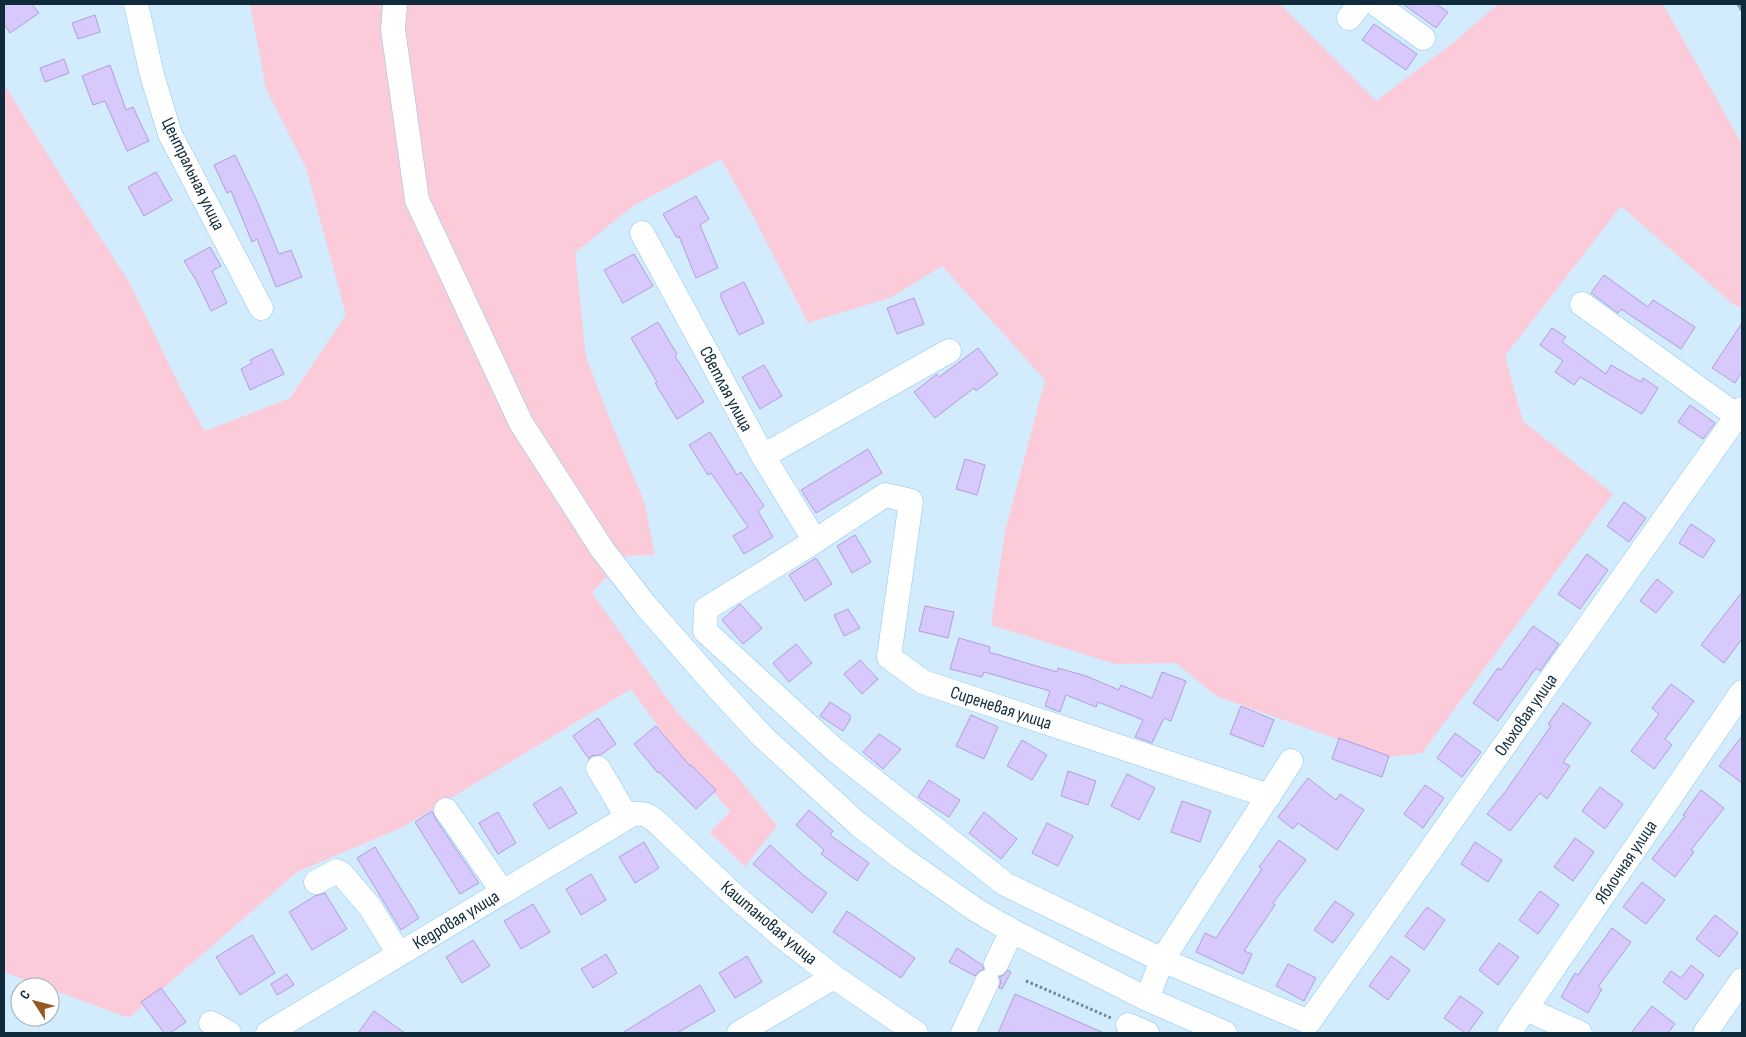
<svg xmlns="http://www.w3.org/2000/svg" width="1746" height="1037" viewBox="0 0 1746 1037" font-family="'Sofia Sans Condensed',sans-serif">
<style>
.green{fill:#fbcbda}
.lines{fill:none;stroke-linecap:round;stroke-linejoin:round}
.stream{stroke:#6baaa2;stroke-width:5}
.building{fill:#d7c9fb;stroke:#b09edb}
.minor-casing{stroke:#87c7f1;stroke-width:25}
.path{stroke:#6e8899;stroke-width:3;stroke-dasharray:2.5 2.5;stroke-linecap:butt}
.minor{stroke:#fff;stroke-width:24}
.labels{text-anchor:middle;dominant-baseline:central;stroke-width:4.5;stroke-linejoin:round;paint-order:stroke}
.street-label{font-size:18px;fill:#0f2a3a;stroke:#fff}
</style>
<rect width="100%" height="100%" fill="#d3ecfd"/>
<path class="green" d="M250 4H1280L1376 101 1453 43 1498 4H1663L1742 144V308L1734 305 1621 206 1505 356 1523 421 1613 494 1422 753 1388 757 1216 696 1176 663 1115 664 991 625 1005 531 1045 380 942 266 892 297 808 323 752 214 721 159 633 206 575 253 586 357 610 420 644 501 655 555 626 556 592 593 676 711 738 777 777 826 745 867 710 833 730 811 676 751 631 689 403 827 297 872 129 1018 50 989V987H43L4 972V84L47 154 129 282 184 395 205 431 290 398 346 315 306 168 266 89Z"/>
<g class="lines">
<path class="stream" d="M1739 4 1742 9"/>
</g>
<g class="building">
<path d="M4 4H32L39 13 10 33 4 24Z"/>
<path d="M1403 4H1436L1448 12 1436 28Z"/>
<path d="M95 15 100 32 78 39 72 23Z"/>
<path d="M1374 24 1417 54 1406 70 1362 40Z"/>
<path d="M64 59 69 73 45 82 40 68Z"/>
<path d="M110 65 126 110 133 107 149 141 127 151 105 101 93 105 82 76Z"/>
<path d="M235 155 257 201 279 254 291 250 302 277 276 287 257 239 252 242 231 191 227 193 214 165Z"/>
<path d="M156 172 172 200 144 216 128 187Z"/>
<path d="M696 196 709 219 700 225 718 268 696 278 679 236 677 238 663 214Z"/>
<path d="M210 247 221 266 212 271 227 303 211 311 196 280 184 261Z"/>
<path d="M634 254 653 286 623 303 604 270Z"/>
<path d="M1604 275 1648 307 1653 300 1695 327 1681 349 1621 309 1618 313 1591 293Z"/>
<path d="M744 282 764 323 739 335 721 298V293Z"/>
<path d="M914 298 924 324 897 334 887 308Z"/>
<path d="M658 322 677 354 675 356 704 402 677 419 655 383 657 382 631 338Z"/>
<path d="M1742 323V372L1735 383 1712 368Z"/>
<path d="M1552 328 1566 337 1562 342 1606 374 1611 365 1641 382 1643 378 1658 388 1642 414 1580 377 1574 385 1555 372 1563 361 1540 345Z"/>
<path d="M978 348 998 374 976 391 974 388 935 418 914 392 937 374 939 377Z"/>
<path d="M272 349 284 374 250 390 241 369 252 363 250 360Z"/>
<path d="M764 365 782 396 760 409 742 377Z"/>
<path d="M1690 405 1715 423 1703 439 1678 422Z"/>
<path d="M710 432 737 475 741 472 764 506 758 511 773 537 744 554 733 536 748 527 711 473 708 475 689 445Z"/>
<path d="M868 449 882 473 816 513 801 490Z"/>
<path d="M965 459 985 465 977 495 956 489Z"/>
<path d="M1624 502 1646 518 1629 542 1607 526Z"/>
<path d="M1691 524 1715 540 1703 558 1679 543Z"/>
<path d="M855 535 871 562 852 573 837 546Z"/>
<path d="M1587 554 1608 570 1580 609 1558 594Z"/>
<path d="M816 558 832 584 805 601 789 575Z"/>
<path d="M1657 579 1673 592 1656 613 1640 601Z"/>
<path d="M1742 592V639L1724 663 1701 645Z"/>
<path d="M740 604 762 628 743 644 722 620Z"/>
<path d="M925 606 954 612 948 638 919 631Z"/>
<path d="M848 609 860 628 844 636 834 615Z"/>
<path d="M1533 626 1559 644 1540 671 1536 668 1498 721 1473 703 1498 668 1501 670Z"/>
<path d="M959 638 990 647 989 652 1057 672 1058 668 1086 676 1119 690 1121 685 1152 698 1162 672 1186 681 1171 721 1164 718 1152 743 1135 737 1143 720 1098 702 1096 707 1066 695 1060 712 1045 706 1050 691 984 672 982 677 950 669Z"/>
<path d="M796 644 812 663 789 682 773 663Z"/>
<path d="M860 660 878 679 862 694 844 674Z"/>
<path d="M1671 684 1694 701 1665 739 1672 745 1654 769 1631 751 1659 714 1652 708Z"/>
<path d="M830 702 850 715V720L843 731 820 716Z"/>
<path d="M1563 703 1591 723 1563 762 1570 766 1547 799 1540 793 1510 831 1487 814 1505 792 1551 726 1548 724Z"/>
<path d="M1241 706 1274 720 1263 747 1230 734Z"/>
<path d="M971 715 998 727 984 759 956 746Z"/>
<path d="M598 718 616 744 600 755 591 756 589 759 573 736Z"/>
<path d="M656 726 690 766 691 765 716 790 696 809 659 772 658 773 634 744Z"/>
<path d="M1455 733 1481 752 1462 777 1437 758Z"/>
<path d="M879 734 901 749 883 769 863 752Z"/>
<path d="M1742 736V783L1719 766Z"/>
<path d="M1339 738 1389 756 1382 777 1332 759Z"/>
<path d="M1022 740 1047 755 1032 780 1007 766Z"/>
<path d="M1068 771 1096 781 1088 805 1061 796Z"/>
<path d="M1127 774 1155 788 1139 820 1111 806Z"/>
<path d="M1308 778 1336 800 1340 794 1364 810 1337 850 1298 823 1293 829 1278 817Z"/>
<path d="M929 780 960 800 949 817 918 797Z"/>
<path d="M1425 785 1444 798 1423 828 1404 814Z"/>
<path d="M561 787 577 813 549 829 533 804Z"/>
<path d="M1600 787 1623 804 1605 829 1582 811Z"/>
<path d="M1701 790 1724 808 1691 850 1694 852 1675 877 1652 859 1685 816 1683 815Z"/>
<path d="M1182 801 1211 811 1200 842 1171 832Z"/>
<path d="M809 810 833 831 830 835 869 863 857 881 821 854 824 850 796 825Z"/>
<path d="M432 811 435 818 479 883 460 894 415 822Z"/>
<path d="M498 812 516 843 498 854 479 823Z"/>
<path d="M984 812 1017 839 1001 859 969 833Z"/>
<path d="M1047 823 1073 836 1058 866 1032 853Z"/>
<path d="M1575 838 1594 852 1573 881 1554 867Z"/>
<path d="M1279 840 1306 860 1273 903 1275 905 1244 951 1252 954 1243 974 1196 952 1205 933 1216 938 1262 869 1259 867Z"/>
<path d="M644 842 659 868 635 883 619 857Z"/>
<path d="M1475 842 1502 860 1488 882 1461 864Z"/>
<path d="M770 845 803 875 827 893 812 913 753 864Z"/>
<path d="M375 847 419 918 401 930 357 858Z"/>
<path d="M591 874 606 900 581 915 566 889Z"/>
<path d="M1642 882 1665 900 1646 924 1623 907Z"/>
<path d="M1540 891 1559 905 1538 934 1519 920Z"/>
<path d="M325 893 347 929 312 950 289 912 315 896Z"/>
<path d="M1335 901 1354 914 1333 943 1314 930Z"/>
<path d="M533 904 550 932 521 949 504 921Z"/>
<path d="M1427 907 1445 920 1424 950 1405 936Z"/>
<path d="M847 911 915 958 901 978 833 932Z"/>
<path d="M1715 915 1738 933 1719 957 1696 939Z"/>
<path d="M1612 928 1631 942 1598 987 1602 989 1588 1013 1561 997 1575 973 1578 975Z"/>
<path d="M252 935 275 973 240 995 216 957Z"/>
<path d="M473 940 490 966 462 983 446 957Z"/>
<path d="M1499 943 1519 957 1498 985 1479 970Z"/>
<path d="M957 948 982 965 984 969 979 971 975 976 949 962Z"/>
<path d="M606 954 617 973 593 988 581 969Z"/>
<path d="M747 956 762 982 735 998 719 973Z"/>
<path d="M1391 956 1410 970 1388 1000 1369 986Z"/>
<path d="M1288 964 1316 978 1304 1001 1276 986Z"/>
<path d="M1691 965 1704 975 1686 1000 1663 982 1671 971 1681 978Z"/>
<path d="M1008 970 1011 972 1002 989 999 988 1001 981 999 977 1004 975Z"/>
<path d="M287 974 294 985 277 995 271 984Z"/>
<path d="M700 985 715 1011 677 1033H622Z"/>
<path d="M161 988 186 1022 170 1033H164L141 1002Z"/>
<path d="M1015 994 1104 1033H998Z"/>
<path d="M1460 996 1483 1012 1468 1033H1465L1444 1018Z"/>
<path d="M1652 1006 1675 1024 1668 1033H1631Z"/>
<path d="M374 1011 405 1033H358Z"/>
</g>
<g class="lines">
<defs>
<g id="minor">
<path d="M136 4 152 75 170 134 261 308"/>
<path d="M395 4 393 29 417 200 521 423 602 549 646 606 716 686 763 737 858 824 899 856 976 910 1012 931 1147 999 1225 1033"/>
<path d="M1376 4 1423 38"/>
<path d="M1349 18 1360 4"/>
<path d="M642 233 763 456 815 541"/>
<path d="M1582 304 1737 416"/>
<path d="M763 456 949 351"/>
<path d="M598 768 627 817"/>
<path d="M1269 796 923 682 889 657 911 501 885 495 815 541 706 609 705 631 835 750 1005 884 1162 960 1309 1022 1742 409"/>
<path d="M446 810 503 892"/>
<path d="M316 882 337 871 342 874 370 907 399 954"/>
<path d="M996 964 1012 931"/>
<path d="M1147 999 1162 960 1291 761"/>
<path d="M1526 1009 1580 1033"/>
<path d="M211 1023 229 1033"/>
<path d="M1128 1025 1147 1033"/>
<path d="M268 1033 633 814C647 812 652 818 662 827L737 898 783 937 834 977 916 1033"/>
<path d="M739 1033 834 977"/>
<path d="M963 1033 987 982"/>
<path d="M1509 1033 1742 692"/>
<path d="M1705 1033 1742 980"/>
</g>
</defs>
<use href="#minor" class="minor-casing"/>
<path class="path" d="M1026 981 1111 1018"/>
<use href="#minor" class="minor"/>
</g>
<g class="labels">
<g class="street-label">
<text transform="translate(193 174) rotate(64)">Центральная улица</text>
<text transform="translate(726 389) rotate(62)">Светлая улица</text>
<text transform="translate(1001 708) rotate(18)">Сиреневая улица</text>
<text transform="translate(1526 715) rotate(-55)">Ольховая улица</text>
<text transform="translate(1626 862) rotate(-56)">Яблочная улица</text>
<text transform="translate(456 920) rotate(-31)">Кедровая улица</text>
<text transform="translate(769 923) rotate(40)">Каштановая улица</text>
</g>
</g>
<rect width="1746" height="1037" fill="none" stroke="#0f2a3a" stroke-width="10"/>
<g transform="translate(35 1002) rotate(306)"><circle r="24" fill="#ffffff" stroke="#9faab0"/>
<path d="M0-4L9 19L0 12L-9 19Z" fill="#985821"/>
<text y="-8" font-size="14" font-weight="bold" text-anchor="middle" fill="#0f2a3a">С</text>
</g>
</svg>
